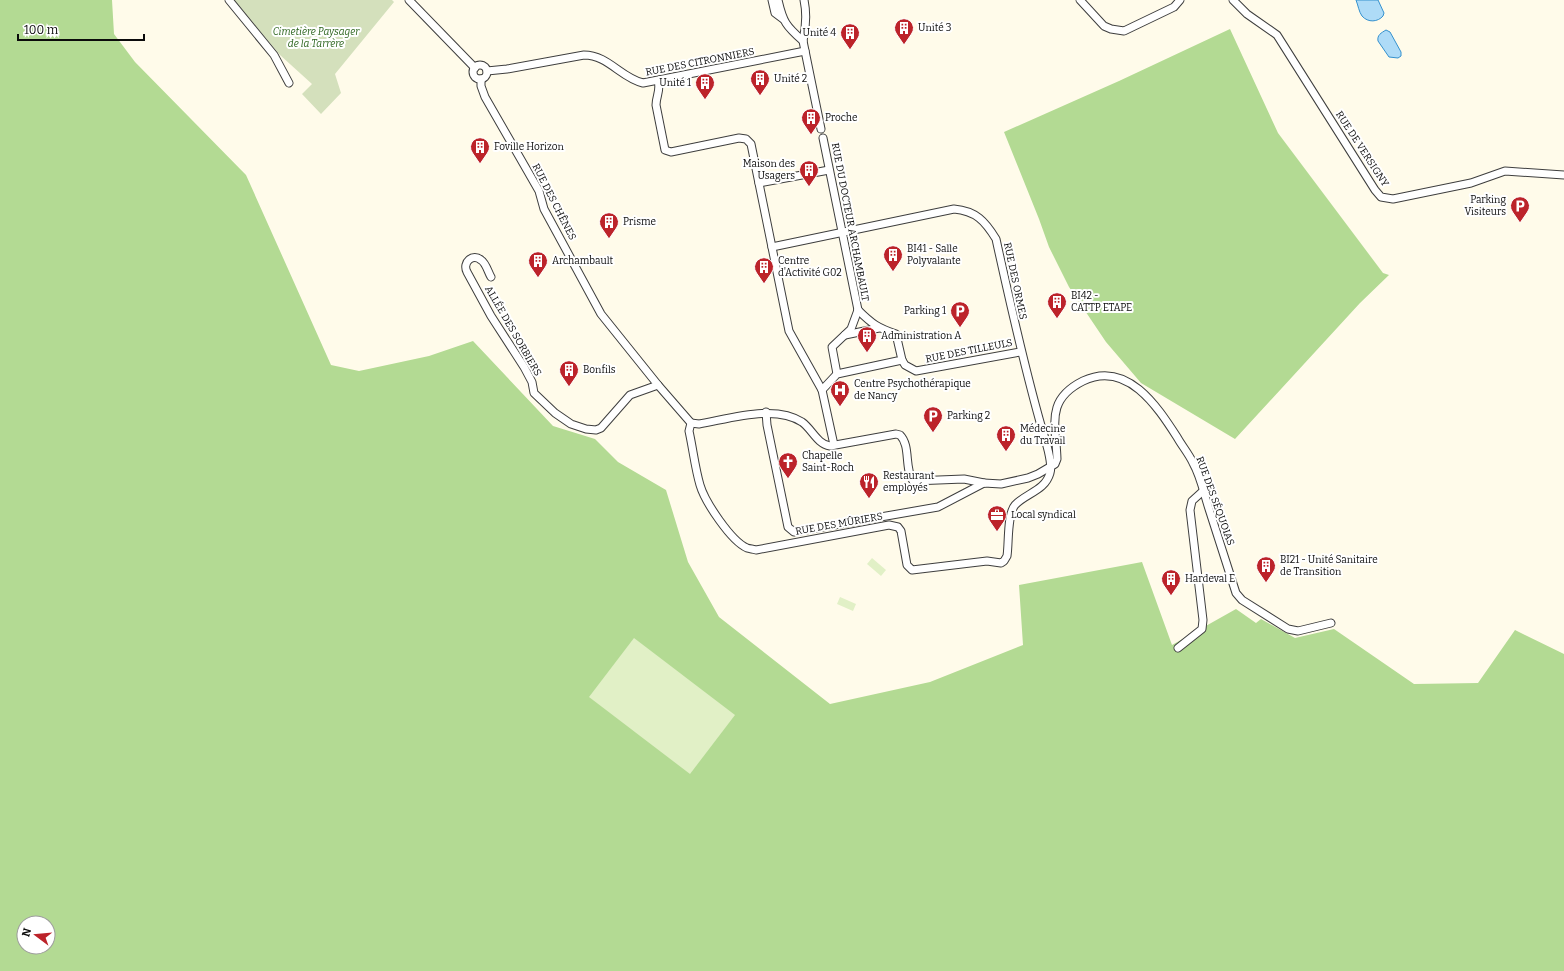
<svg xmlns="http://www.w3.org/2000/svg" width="1564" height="971" viewBox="0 0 1564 971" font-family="Bitter,serif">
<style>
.forest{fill:#b3da93;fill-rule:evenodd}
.cemetery{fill:#d4e0bc}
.pitch{fill:#e1f0c6}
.water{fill:#aedbf7;stroke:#3591ce}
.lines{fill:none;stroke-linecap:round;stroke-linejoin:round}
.minor-casing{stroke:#3e3e3e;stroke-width:9}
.minor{stroke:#fff;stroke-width:7}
.labels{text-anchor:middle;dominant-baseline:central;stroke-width:4;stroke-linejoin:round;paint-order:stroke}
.poi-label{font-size:10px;fill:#0b0b0b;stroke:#fff;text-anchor:start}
.park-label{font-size:10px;font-style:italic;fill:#2a631c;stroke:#fff}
.street-label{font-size:10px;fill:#0b0b0b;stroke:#fff}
</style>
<rect width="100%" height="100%" fill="#fffbea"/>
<g class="forest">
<path d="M0 0H112L114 34 135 62 246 175 331 365 359 371 429 356 473 341 553 426 595 439 618 462 666 490 688 562 719 617 830 704 930 682 1023 645 1019 585 1142 562 1172 645 1236 609 1256 623 1261 619 1295 638 1334 629 1414 684 1478 683 1515 630 1564 654V971H0ZM24 923H48V947H24Z"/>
<path d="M1230 29 1278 133 1383 273 1389 275 1360 303 1235 439 1141 383 1106 342 1069 287 1049 247 1039 219 1004 132 1119 81Z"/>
</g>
<path class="cemetery" d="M234 0H392L394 2 335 74 341 93 321 114 302 94 312 84 280 55Z"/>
<g class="pitch">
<path d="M872 558 886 570 881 576 867 564Z"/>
<path d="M840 597 856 604 853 611 837 604Z"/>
<path d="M634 638 735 715 690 774 589 697Z"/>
</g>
<g class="water">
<path d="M1356 0H1378L1384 13 1383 16C1378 22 1368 23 1362 16 1359 12 1358 5 1356 0Z"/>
<path d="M1386 30 1390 32 1401 52V56L1398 58 1389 57 1378 41C1377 35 1381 33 1386 30Z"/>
</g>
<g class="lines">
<defs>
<g id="minor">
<path d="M229 0 274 55 289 83"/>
<path d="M409 0 475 68"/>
<path d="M772 0 775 13 783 19"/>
<path d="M778 0C783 22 786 26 803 41"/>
<path d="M804 0C807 14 806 27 803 41L821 129"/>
<path d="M1080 0 1104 26 1111 29 1124 31 1174 7 1180 0"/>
<path d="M1233 0 1247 14 1277 35 1375 190 1381 197 1393 199 1471 183 1505 171 1564 175"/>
<circle cx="480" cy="72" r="7"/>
<path d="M487 71 507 69 584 55C608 55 621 78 643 83L805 51"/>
<path d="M481 79V86L485 97 539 191 544 209 601 314 658 385 691 423"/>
<path d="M658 81C661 90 656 96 656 105L665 150 671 152 739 138 746 139 751 144 789 331 822 390 834 445"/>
<path d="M823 138 858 310"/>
<path d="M759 183 829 170"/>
<path d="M491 277C488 272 486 263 481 260 473 253 462 262 467 272L491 316 524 367 532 382 534 393 555 413 571 424 586 429 596 430 601 428 630 395 658 385"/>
<path d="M845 335 879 328"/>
<path d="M902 360 905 365 916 371 1020 352"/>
<path d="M837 374 832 347 851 329 858 310"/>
<path d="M822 390 837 374 902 360 896 334C878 328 872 324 858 310"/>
<path d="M766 412 767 425 788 527 794 532 938 507 984 483 1001 484 1028 478 1038 474 1055 464 1057 459C1056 425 1045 400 1083 381 1127 360 1157 406 1177 437 1182 446 1189 454 1193 463 1201 477 1204 494 1209 509 1218 537 1227 565 1236 593L1242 600 1288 629 1298 631 1331 623"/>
<path d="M691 423 689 431C693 449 695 468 700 485 705 502 731 541 747 548 750 549 754 549 756 550L889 525 898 527 901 531 907 565 912 570 987 561 1001 563 1004 561 1007 556C1009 543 1007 514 1015 505 1026 493 1045 491 1050 473 1053 464 1045 438 1042 429 1024 366 1010 303 996 239 985 221 976 211 954 209L772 247"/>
<path d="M691 423 699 424C729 419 775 404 802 422 812 429 817 444 830 446L896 434 900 435C911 446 904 468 913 481L964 479 984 483"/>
<path d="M1178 648 1202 629 1203 620 1190 510 1192 501 1203 491"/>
</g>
</defs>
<use href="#minor" class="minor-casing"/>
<use href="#minor" class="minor"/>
</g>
<defs>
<symbol id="building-pin" viewBox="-11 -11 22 30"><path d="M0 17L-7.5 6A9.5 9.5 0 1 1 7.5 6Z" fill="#bc232a" stroke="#fff"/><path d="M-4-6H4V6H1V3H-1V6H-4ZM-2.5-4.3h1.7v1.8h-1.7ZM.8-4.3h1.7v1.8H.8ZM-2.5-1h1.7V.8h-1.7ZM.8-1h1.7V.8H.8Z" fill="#fff"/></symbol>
<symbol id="parking-pin" viewBox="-11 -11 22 30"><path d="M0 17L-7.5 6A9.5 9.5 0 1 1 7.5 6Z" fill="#bc232a" stroke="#fff"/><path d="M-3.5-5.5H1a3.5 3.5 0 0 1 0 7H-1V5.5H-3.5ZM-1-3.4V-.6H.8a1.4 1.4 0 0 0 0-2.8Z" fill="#fff"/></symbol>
<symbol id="hospital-pin" viewBox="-11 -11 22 30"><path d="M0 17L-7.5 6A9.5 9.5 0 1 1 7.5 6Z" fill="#bc232a" stroke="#fff"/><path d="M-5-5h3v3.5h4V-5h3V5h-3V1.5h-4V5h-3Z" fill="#fff"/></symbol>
<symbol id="church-pin" viewBox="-11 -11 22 30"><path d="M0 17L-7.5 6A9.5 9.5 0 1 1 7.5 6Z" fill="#bc232a" stroke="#fff"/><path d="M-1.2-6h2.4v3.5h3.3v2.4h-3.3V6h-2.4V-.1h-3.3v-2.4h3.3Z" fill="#fff"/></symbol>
<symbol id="restaurant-pin" viewBox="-11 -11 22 30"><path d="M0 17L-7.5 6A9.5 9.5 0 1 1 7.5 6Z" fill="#bc232a" stroke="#fff"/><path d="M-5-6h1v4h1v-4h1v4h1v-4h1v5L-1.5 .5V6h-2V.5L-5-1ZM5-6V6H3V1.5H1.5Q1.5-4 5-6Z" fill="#fff"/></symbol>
<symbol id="office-pin" viewBox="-11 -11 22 30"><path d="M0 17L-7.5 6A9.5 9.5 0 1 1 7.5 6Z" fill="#bc232a" stroke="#fff"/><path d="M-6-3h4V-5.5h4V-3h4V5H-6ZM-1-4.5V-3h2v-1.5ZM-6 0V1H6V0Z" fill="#fff"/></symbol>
</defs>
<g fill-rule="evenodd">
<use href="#building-pin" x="893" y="17" width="22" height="30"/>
<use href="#building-pin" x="839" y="22" width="22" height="30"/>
<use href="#building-pin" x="749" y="68" width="22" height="30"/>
<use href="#building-pin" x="694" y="72" width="22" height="30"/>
<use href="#building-pin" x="800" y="107" width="22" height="30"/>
<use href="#building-pin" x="469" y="136" width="22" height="30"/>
<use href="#building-pin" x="798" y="159" width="22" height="30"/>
<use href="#parking-pin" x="1509" y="195" width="22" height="30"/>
<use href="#building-pin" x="598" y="211" width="22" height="30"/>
<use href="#building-pin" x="882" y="244" width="22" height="30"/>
<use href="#building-pin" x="527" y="250" width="22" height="30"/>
<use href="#building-pin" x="753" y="256" width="22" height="30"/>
<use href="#building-pin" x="1046" y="291" width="22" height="30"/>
<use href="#parking-pin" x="949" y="300" width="22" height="30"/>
<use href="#building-pin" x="856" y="325" width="22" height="30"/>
<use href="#building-pin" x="558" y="359" width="22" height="30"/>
<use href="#hospital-pin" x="829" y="379" width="22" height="30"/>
<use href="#parking-pin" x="922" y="405" width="22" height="30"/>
<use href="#building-pin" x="995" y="424" width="22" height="30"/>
<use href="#church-pin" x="777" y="451" width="22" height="30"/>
<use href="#restaurant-pin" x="858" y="471" width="22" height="30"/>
<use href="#office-pin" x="986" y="504" width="22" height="30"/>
<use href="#building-pin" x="1255" y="555" width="22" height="30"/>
<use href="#building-pin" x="1160" y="568" width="22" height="30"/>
</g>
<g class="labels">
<g class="poi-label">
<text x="918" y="28">Unité 3</text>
<text x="836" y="33" text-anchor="end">Unité 4</text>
<text x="774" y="79">Unité 2</text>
<text x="691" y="83" text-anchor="end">Unité 1</text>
<text x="825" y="118">Proche</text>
<text x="494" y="147">Foville Horizon</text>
<text x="795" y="164" text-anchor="end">Maison des<tspan x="795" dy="12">Usagers</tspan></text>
<text x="1506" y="200" text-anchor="end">Parking<tspan x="1506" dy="12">Visiteurs</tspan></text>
<text x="623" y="222">Prisme</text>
<text x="907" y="249">BI41 - Salle<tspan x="907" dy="12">Polyvalante</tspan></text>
<text x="552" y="261">Archambault</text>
<text x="778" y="261">Centre<tspan x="778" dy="12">d'Activité G02</tspan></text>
<text x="1071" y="296">BI42 -<tspan x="1071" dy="12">CATTP ETAPE</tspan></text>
<text x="946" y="311" text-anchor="end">Parking 1</text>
<text x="881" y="336">Administration A</text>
<text x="583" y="370">Bonfils</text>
<text x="854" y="384">Centre Psychothérapique<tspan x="854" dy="12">de Nancy</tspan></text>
<text x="947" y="416">Parking 2</text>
<text x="1020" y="429">Médecine<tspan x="1020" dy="12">du Travail</tspan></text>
<text x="802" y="456">Chapelle<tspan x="802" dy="12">Saint-Roch</tspan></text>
<text x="883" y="476">Restaurant<tspan x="883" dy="12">employés</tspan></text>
<text x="1011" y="515">Local syndical</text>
<text x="1280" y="560">BI21 - Unité Sanitaire<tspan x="1280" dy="12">de Transition</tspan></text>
<text x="1185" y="579">Hardeval E</text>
</g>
<g class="park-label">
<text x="316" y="32">Cimetière Paysager<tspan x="316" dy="12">de la Tarrère</tspan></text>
</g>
<g class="street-label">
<text transform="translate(700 62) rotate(-11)">RUE DES CITRONNIERS</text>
<text transform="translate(1362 149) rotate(57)">RUE DE VERSIGNY</text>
<text transform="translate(554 202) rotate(63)">RUE DES CHÊNES</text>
<text transform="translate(850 222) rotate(79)">RUE DU DOCTEUR ARCHAMBAULT</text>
<text transform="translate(1015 281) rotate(78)">RUE DES ORMES</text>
<text transform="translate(513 331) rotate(60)">ALLÉE DES SORBIERS</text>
<text transform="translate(969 351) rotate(-11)">RUE DES TILLEULS</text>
<text transform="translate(1215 501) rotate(70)">RUE DES SÉQUOIAS</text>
<text transform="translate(839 524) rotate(-10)">RUE DES MÛRIERS</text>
</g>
</g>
<g transform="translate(36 935) rotate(286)"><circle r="19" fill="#ffffff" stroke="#9d9d9d"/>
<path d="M0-3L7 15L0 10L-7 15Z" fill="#bc232a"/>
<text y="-6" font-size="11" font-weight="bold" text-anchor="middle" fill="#0b0b0b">N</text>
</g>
<path d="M18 34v6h126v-6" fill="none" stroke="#0b0b0b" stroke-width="2"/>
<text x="24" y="34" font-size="12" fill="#0b0b0b" stroke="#ffffff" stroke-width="3" paint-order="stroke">100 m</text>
</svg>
